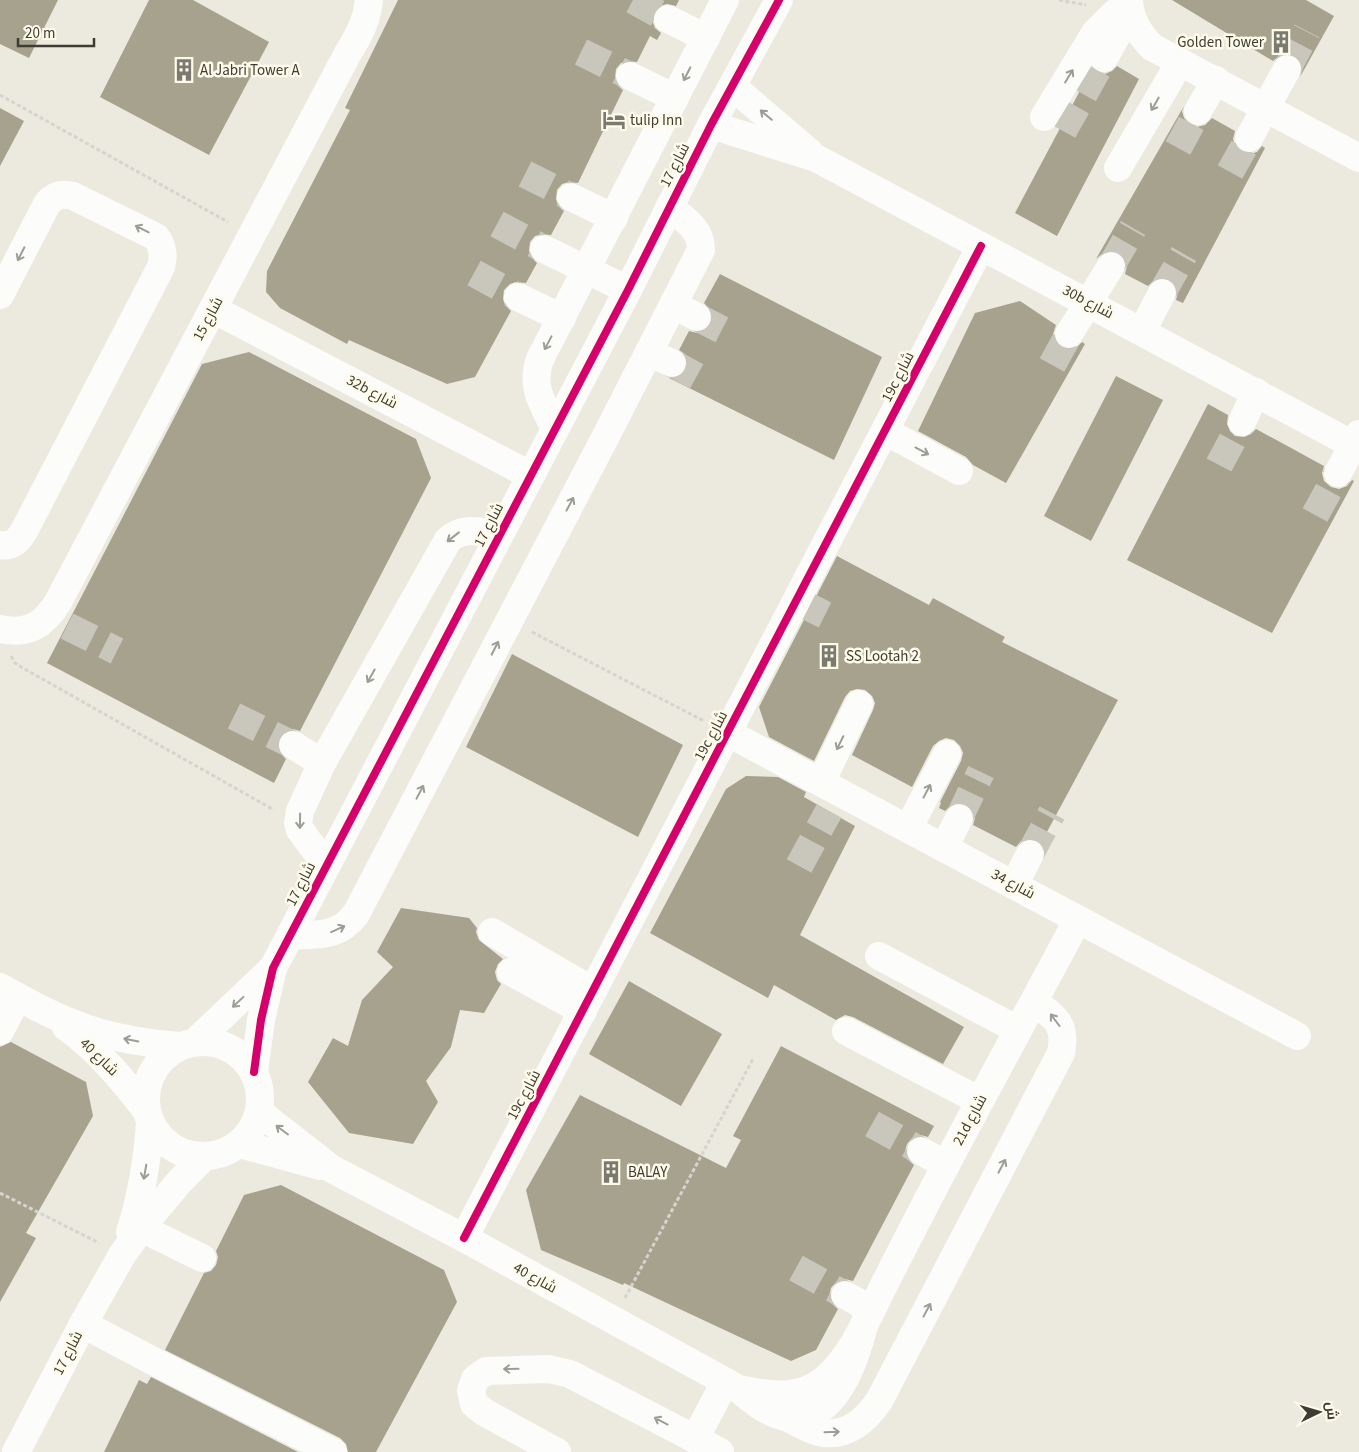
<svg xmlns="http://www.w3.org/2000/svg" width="1359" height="1452" viewBox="0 0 1359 1452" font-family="'Source Sans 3',Cairo,sans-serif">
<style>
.building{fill:#a6a28d}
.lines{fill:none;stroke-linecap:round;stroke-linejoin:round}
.minor-tunnel{stroke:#c9c7bc;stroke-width:28;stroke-dasharray:28 14;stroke-linecap:butt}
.path{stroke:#d5d4d0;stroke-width:3;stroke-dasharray:4 2.5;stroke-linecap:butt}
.minor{stroke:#fcfcfa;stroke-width:28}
.cycleway-casing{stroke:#fffbea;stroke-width:11}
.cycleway{stroke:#d6006c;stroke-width:8}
.oneway{stroke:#9d9c97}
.labels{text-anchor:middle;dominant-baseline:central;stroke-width:5;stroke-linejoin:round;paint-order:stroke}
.poi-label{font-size:15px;fill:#3e3d34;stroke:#fffbea;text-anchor:start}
.street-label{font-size:15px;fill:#3e3d34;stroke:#fffbea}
</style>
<rect width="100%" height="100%" fill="#eceade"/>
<g class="building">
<path d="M0 0H58L29 58 0 44Z"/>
<path d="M149 0H193L269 42 209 155 100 97Z"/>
<path d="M398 0H679L676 6 667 4 660 6 654 12 652 20 655 28 661 33 657 40 650 36 637 62 628 61 621 63 616 69 615 78 617 85 623 90 578 183 569 182 562 184 557 190 556 199 558 206 564 211 551 235 542 234 535 236 530 242 529 251 531 257 537 263 526 283 516 282 510 284 504 290 503 299 505 305 511 311 475 377 447 384 349 340 347 344 280 308 266 292 267 271 350 110 345 108Z"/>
<path d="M1172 0H1306L1334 16 1300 77 1303 68 1301 61 1295 56 1286 53 1279 56 1273 61Z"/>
<path d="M1117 66 1139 79 1057 236 1015 213 1092 68 1097 72 1105 74 1112 71Z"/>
<path d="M1184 106 1182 111 1184 118 1191 125 1197 127 1205 125 1212 118 1235 131 1233 139 1235 146 1242 152 1250 154 1257 152 1262 146 1265 148 1183 303 1176 300 1178 292 1175 285 1169 279 1161 277 1154 280 1148 286 1125 274 1127 266 1125 259 1119 252 1112 250 1104 252 1096 259Z"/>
<path d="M0 108 24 121 0 166Z"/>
<path d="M720 274 882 357 834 460 669 378H674L681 376 686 370 687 361 685 354 679 350 689 331 697 333 705 330 711 324 713 316 710 309 704 303Z"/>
<path d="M1020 301 1056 325 1053 334 1055 341 1060 347 1069 350 1077 347 1082 342 1085 344 1006 483 973 465 966 457 918 431 975 313Z"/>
<path d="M249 352 416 439 431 478 300 731 293 729 286 731 280 737 277 744 279 752 286 759 274 783 47 663 202 364Z"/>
<path d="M1116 376 1163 400 1091 541 1044 516Z"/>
<path d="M1208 404 1228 415 1227 424 1230 431 1235 436 1244 437 1251 434 1256 429 1324 466 1322 473 1324 481 1331 487 1339 489 1347 486 1352 480 1354 481 1272 633 1127 560Z"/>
<path d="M837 556 929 605 933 598 1005 637 1002 642 1118 700 1041 843 1037 840 1029 838 1021 841 1016 847 973 825 975 818 972 810 966 804 959 802 951 805 945 811 939 808 941 803 940 802 961 761 963 753 960 746 954 740 946 738 939 741 933 746 912 787 852 755 873 710 875 703 872 696 865 690 857 689 850 691 845 697 814 761 769 737 759 707Z"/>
<path d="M512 654 683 745 638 837 466 747Z"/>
<path d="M746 776 778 777 806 792 804 797 855 826 800 935 964 1027 943 1064 853 1017 845 1015 836 1020 774 985 768 998 650 933 726 789Z"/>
<path d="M401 908 469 918 477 928 476 932 479 940 503 959 498 964 495 972 497 980 501 984 484 1013 460 1010 451 1047 426 1081 438 1102 413 1144 349 1133 308 1082 333 1038 348 1046 362 1000 393 967 377 952Z"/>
<path d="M629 981 722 1034 681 1106 589 1054Z"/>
<path d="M11 1042 86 1082 93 1116 26 1233 36 1238 0 1302V1047Z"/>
<path d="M781 1046 934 1126 928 1137 921 1135 913 1137 907 1144 905 1151 907 1159 914 1165 853 1281 845 1279 837 1281 831 1288 829 1296 831 1303 838 1309 816 1350 791 1361 624 1283 623 1285 541 1250 526 1190 580 1095 726 1168 741 1140 733 1136Z"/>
<path d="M281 1185 444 1270 457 1302 376 1452H348L346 1444 340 1438 165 1350 204 1273 211 1271 216 1265 218 1257 216 1251 244 1195Z"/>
<path d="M151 1377 298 1452H104L139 1380 147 1384Z"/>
</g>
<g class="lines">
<g class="minor-tunnel">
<path d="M633 0 668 19"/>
<path d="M581 52 630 76"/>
<path d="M1287 69 1307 31"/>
<path d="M1063 131 1104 58"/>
<path d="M1178 148 1198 111"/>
<path d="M1230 172 1249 138"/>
<path d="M525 174 571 197"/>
<path d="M497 224 544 249"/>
<path d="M1111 266 1133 228"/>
<path d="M474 273 518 297"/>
<path d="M1162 293 1184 254"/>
<path d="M697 317 726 332"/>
<path d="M672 363 703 380"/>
<path d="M1052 365 1069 334"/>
<path d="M1219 465 1242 422"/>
<path d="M1315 515 1338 473"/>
<path d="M809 607 825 615"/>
<path d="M67 626 117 651"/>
<path d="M234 716 293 745"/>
<path d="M959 818 981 772"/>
<path d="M1030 854 1052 813"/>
<path d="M799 866 829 811"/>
<path d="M872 1124 921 1151"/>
<path d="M796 1268 845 1295"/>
</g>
<g class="path">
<path d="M1059 0 1086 5"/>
<path d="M0 95 228 222"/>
<path d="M532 632 704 721"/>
<path d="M11 656 15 663 23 668 274 810"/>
<path d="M0 1193 99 1243"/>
<path d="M625 1298 753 1059"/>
</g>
<g class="minor">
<path d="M1129 0C1130 19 1138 33 1152 47L1359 158"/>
<path d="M668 19 706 38"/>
<path d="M1104 58 1120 30"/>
<path d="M630 76 675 98"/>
<path d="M732 86 809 152"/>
<path d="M1198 111 1216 80"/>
<path d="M1044 117 1095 33 1115 13"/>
<path d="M711 125 816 158 1359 448"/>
<path d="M1249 138 1287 69"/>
<path d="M1118 168 1180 62"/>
<path d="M571 197 614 218"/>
<path d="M544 249 628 290"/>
<path d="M0 295 47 204C54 195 61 193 73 196L156 237C163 246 164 256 161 267L24 531C18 541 12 547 0 545"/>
<path d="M518 297 562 318"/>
<path d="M674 305 697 317"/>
<path d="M213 309 530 475"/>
<path d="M1142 331 1162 293"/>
<path d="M1069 334 1111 266"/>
<path d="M649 353 672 363"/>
<path d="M1242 422 1256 392"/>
<path d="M555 429C543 404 530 387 540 359L725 0"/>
<path d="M885 431 959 471"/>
<path d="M1338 473 1359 434"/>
<path d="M0 629C28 635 44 625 58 602L348 53C359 35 367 21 369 0"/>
<path d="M728 733 1297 1036"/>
<path d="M293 745 322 763"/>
<path d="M821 782 859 704"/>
<path d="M908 829 947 754"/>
<path d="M944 848 959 818"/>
<path d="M326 865 300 830 298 823 300 811 322 763 448 540C463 526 481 532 499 534"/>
<path d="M1014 885 1030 854"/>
<path d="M492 932 593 991"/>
<path d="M290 936C317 934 338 938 356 914L607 434 701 250C701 228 685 220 669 207"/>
<path d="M879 956 1018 1030"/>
<path d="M511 972 583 1011"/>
<path d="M0 987C25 1001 50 1015 77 1025 110 1038 144 1043 179 1046"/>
<path d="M66 1027C98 1050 123 1080 146 1110"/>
<path d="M0 1031 18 997"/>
<path d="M846 1031 980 1101"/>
<path d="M196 1041 273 968"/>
<circle cx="203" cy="1099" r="57"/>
<path d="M254 1072 261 1020 273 968 628 290 711 125 779 0"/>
<path d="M259 1112 332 1169 464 1238 737 1388C751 1399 768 1415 787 1417 837 1423 855 1359 865 1322"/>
<path d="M240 1144 320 1166"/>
<path d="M921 1151 946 1165"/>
<path d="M141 1228 202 1258"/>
<path d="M130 1232C142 1195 147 1162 150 1124"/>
<path d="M464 1238 981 246"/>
<path d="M845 1295 872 1310"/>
<path d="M83 1324 155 1362 333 1452"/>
<path d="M744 1390C772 1396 800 1399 824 1380 849 1359 865 1324 879 1295 894 1265 909 1236 924 1207 974 1110 1027 1015 1078 919"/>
<path d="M786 1417C797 1422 808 1429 819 1432 846 1438 865 1421 879 1401L1061 1053C1067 1024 1055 1017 1034 1002"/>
<path d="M695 1439 725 1382"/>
<path d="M16 1452 83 1324 122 1255 149 1218 180 1181 204 1157"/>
<path d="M557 1452 484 1412 474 1404 471 1391 475 1379 486 1371 549 1369 570 1374 720 1452"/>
</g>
<defs>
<g id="cycleway">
<path d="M254 1072 261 1020 273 968 628 290 711 125 779 0"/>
<path d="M464 1238 981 246"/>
</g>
</defs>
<use href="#cycleway" class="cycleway-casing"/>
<use href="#cycleway" class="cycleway"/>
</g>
<defs><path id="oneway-shaft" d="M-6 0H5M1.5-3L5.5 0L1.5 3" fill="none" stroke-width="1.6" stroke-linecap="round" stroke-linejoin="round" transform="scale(1.25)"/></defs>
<g class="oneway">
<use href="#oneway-shaft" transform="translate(687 74) rotate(117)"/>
<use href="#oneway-shaft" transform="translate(1069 76) rotate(-59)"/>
<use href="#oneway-shaft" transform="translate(1155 104) rotate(120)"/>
<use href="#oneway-shaft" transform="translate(766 115) rotate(-140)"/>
<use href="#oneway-shaft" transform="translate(142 229) rotate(-153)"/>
<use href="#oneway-shaft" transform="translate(21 254) rotate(117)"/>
<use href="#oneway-shaft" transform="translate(548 343) rotate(118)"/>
<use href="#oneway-shaft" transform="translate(922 451) rotate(28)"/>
<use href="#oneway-shaft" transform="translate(570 504) rotate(-62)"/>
<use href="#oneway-shaft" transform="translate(453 537) rotate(142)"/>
<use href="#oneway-shaft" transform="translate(495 648) rotate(-63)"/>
<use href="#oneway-shaft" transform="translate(371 676) rotate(119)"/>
<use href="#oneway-shaft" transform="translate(840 743) rotate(116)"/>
<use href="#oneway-shaft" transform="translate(927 791) rotate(-62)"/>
<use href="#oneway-shaft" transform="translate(420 792) rotate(-62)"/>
<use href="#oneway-shaft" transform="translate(300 821) rotate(91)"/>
<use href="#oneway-shaft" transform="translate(338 929) rotate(-24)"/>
<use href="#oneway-shaft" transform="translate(238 1002) rotate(137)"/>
<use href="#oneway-shaft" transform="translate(1055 1020) rotate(-127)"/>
<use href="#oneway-shaft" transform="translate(131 1040) rotate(-168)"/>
<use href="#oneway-shaft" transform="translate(282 1130) rotate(-143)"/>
<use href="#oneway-shaft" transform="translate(1002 1166) rotate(-62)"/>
<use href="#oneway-shaft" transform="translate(145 1172) rotate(100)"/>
<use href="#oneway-shaft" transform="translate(927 1310) rotate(-62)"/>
<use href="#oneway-shaft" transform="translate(511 1369) rotate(179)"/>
<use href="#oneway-shaft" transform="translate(661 1421) rotate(-152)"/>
<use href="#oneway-shaft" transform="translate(832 1432) rotate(-2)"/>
</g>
<defs>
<symbol id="building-bare" viewBox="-9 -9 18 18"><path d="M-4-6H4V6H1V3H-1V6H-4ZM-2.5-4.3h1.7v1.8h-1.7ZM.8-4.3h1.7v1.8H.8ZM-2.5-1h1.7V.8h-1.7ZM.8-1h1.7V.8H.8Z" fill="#7b7a70" stroke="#fffbea" stroke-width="2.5" paint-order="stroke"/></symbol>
<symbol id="hotel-bare" viewBox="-9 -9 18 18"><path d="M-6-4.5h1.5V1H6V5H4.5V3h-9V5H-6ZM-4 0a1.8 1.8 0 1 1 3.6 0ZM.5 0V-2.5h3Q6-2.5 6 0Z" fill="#7b7a70" stroke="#fffbea" stroke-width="2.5" paint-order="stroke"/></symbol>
</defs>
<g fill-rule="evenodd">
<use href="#building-bare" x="1265" y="26" width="32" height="32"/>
<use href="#building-bare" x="168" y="54" width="32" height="32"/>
<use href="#hotel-bare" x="598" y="104" width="32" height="32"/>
<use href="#building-bare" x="813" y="640" width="32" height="32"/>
<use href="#building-bare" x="595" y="1156" width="32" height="32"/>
</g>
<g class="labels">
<g class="poi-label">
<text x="1264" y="42" text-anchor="end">Golden Tower</text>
<text x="200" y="70">Al Jabri Tower A</text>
<text x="630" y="120">tulip Inn</text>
<text x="846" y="656">SS Lootah 2</text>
<text x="628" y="1172">BALAY</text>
</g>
<g class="street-label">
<text transform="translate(675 165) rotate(-63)">شارع 17</text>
<text transform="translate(1088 302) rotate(28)">30b شارع</text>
<text transform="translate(208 319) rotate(-62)">شارع 15</text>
<text transform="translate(898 377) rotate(-63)">19c شارع</text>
<text transform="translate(372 392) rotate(28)">32b شارع</text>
<text transform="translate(489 525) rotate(-63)">شارع 17</text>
<text transform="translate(711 736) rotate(-62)">19c شارع</text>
<text transform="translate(301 884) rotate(-63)">شارع 17</text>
<text transform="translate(1013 884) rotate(28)">شارع 34</text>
<text transform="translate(99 1057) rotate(44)">شارع 40</text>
<text transform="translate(524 1095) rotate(-62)">19c شارع</text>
<text transform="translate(970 1120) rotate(-62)">21d شارع</text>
<text transform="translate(535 1278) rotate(29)">شارع 40</text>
<text transform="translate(68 1353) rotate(-63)">شارع 17</text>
</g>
</g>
<g transform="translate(1319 1412) rotate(85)" stroke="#fffbea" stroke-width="4" paint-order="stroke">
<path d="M0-4L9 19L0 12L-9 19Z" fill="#3e3d34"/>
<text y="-8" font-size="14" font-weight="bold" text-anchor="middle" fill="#3e3d34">ش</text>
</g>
<path d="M18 38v8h76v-8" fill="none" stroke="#3e3d34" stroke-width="2.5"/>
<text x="25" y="38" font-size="15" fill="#3e3d34" stroke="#fffbea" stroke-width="4" paint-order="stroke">20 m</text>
</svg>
